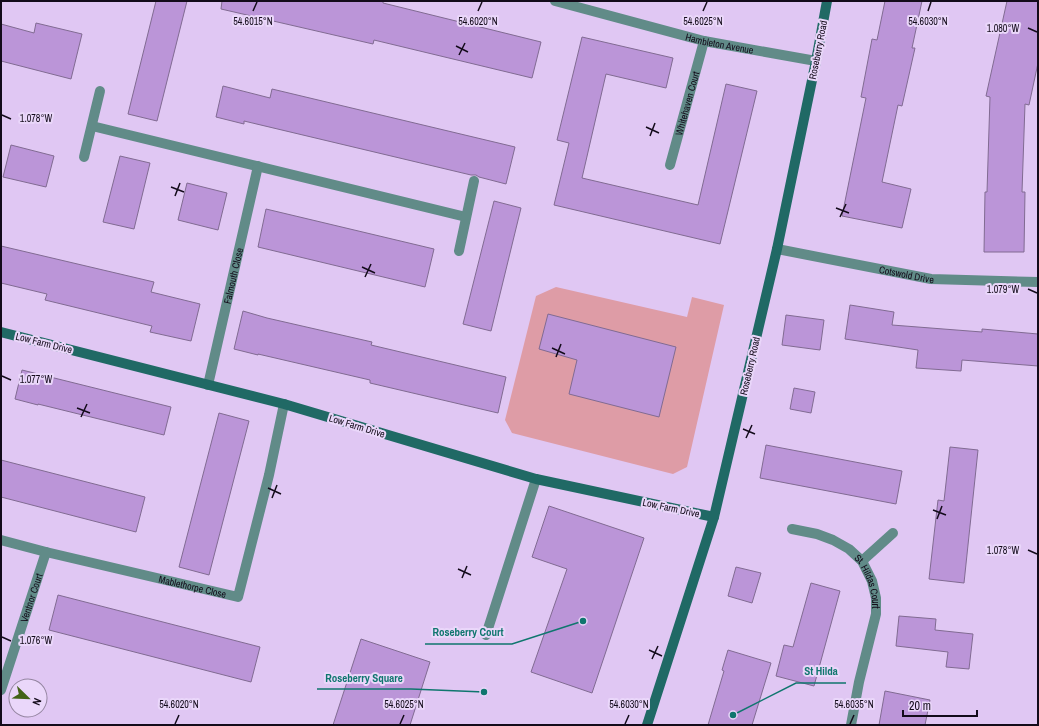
<svg xmlns="http://www.w3.org/2000/svg" width="1039" height="726" viewBox="0 0 1039 726" font-family="'Archivo Narrow',sans-serif">
<style>
.green{fill:#de9ca6}
.building{fill:#bb95d8;stroke:#816b92}
.lines{fill:none;stroke-linecap:round;stroke-linejoin:round}
.street{stroke:#618b88;stroke-width:10}
.secondary{stroke:#206965;stroke-width:10}
.ticks{fill:none;stroke:#130b1a;stroke-width:1.5}
.labels{text-anchor:middle;dominant-baseline:central;stroke-width:4;stroke-linejoin:round;paint-order:stroke}
.street-label{font-size:10px;fill:#130b1a;stroke:#ead7fa}
.ticks-label{font-size:10px;text-anchor:middle;fill:#130b1a;stroke:#ead7fa;stroke-width:4;stroke-linejoin:round;paint-order:stroke}
.leader{fill:none;stroke:#0f766e;stroke-width:1.5}
.callout-dot{fill:#0f766e;stroke:#ead7fa;stroke-width:1.5}
.callout-label{font-size:11px;text-anchor:middle;font-weight:bold;fill:#0f766e;stroke:#ead7fa;stroke-width:4;stroke-linejoin:round;paint-order:stroke}
</style>
<rect width="100%" height="100%" fill="#e0c7f3"/>
<path class="green" d="M556 287 687 317 692 297 724 305 687 467 673 474 512 433 505 420 536 296Z"/>
<g class="building">
<path d="M156 1H187L157 121 128 114Z"/>
<path d="M222 1H383V3L541 42 532 78 374 40 373 44 221 9Z"/>
<path d="M885 1H922L912 48H915L902 106 898 105 882 182 911 189 902 228 842 216 866 98 861 97 872 39 877 40Z"/>
<path d="M1007 1H1038V63L1029 105 1025 104 1022 192H1025L1024 252H984L985 192H987L990 97 986 96Z"/>
<path d="M36 23 82 34 71 79 1 61V24L34 33Z"/>
<path d="M582 37 673 58 666 88 606 74 582 178 698 205 726 84 757 91 720 244 554 205 569 143 557 140Z"/>
<path d="M223 86 270 98 272 89 515 147 506 184 479 177 476 175H471L244 121V124L216 117Z"/>
<path d="M11 145 54 156 46 187 3 177Z"/>
<path d="M120 156 150 163 134 229 103 222Z"/>
<path d="M187 183 227 193 218 230 178 220Z"/>
<path d="M494 201 521 208 491 331 463 324Z"/>
<path d="M266 209 434 249 425 287 258 247Z"/>
<path d="M1 246 154 282 151 292 200 304 191 341 150 332 152 326 45 300 47 294 1 283Z"/>
<path d="M850 305 894 312 892 325 982 332V329L1038 334V366L962 360 961 371 916 368 918 350 845 339Z"/>
<path d="M243 311 267 318 372 342 371 345 506 377 498 413 370 383V380L258 354V355L234 349Z"/>
<path d="M548 314 676 347 659 417 569 394 577 360 539 349Z"/>
<path d="M786 315 824 320 820 350 782 345Z"/>
<path d="M22 370 171 407 164 435 38 404V405L15 399Z"/>
<path d="M794 388 815 392 811 413 790 409Z"/>
<path d="M219 413 249 421 209 575 179 567Z"/>
<path d="M766 445 902 471 896 504 760 478Z"/>
<path d="M950 447 978 450 964 583 929 579 938 500 944 501Z"/>
<path d="M1 460 145 497 136 532 1 497Z"/>
<path d="M549 506 644 538 592 693 531 672 567 569 532 557Z"/>
<path d="M736 567 761 573 752 603 728 596Z"/>
<path d="M811 583 840 591 814 686 776 676 784 645 793 647Z"/>
<path d="M58 595 260 647 251 682 49 630Z"/>
<path d="M899 616 936 619 935 630 973 634 969 669 946 667 948 652 896 646Z"/>
<path d="M361 639 430 662 410 725H333Z"/>
<path d="M728 650 771 663 752 725H708L724 671 722 670Z"/>
<path d="M885 691 930 700 925 725H879Z"/>
</g>
<g class="lines">
<g class="street">
<path id="s1" d="M555 1 704 41 816 61"/>
<path d="M92 126 466 217"/>
<path d="M84 157 100 91"/>
<path id="s2" d="M670 165 704 41"/>
<path id="s3" d="M777 249 931 279 1038 282"/>
<path d="M459 251 474 181"/>
<path id="s4" d="M208 385 258 166"/>
<path id="s5" d="M792 529 817 534 833 540 849 549 862 561 872 581 876 598V614L859 682 851 725"/>
<path id="s6" d="M1 540 46 552 238 597 269 475 284 404"/>
<path d="M862 561 893 533"/>
<path d="M486 635 536 479"/>
<path id="s7" d="M1 690 46 552"/>
</g>
<g class="secondary">
<path d="M1 332 284 404 536 479 714 517"/>
<path d="M647 725 714 517 777 249 816 61 827 1"/>
</g>
</g>
<path class="ticks" d="M253 11 257 2M478 11 482 2M703 11 707 2M928 11 931 2M1028 28 1037 32M456 46 468 52M459 55 465 43M2 115 11 119M646 127 659 133M650 136 655 123M171 187 184 192M175 196 180 183M836 208 849 213M840 217 846 204M362 267 375 273M365 277 371 264M1028 289 1037 293M552 348 565 354M556 357 561 344M2 376 11 380M77 408 90 413M81 417 87 404M743 429 755 434M746 438 752 425M268 488 281 494M272 498 277 485M933 510 946 515M937 519 942 506M1028 550 1037 554M458 569 471 575M462 578 467 566M2 637 11 641M649 650 662 656M652 659 658 646M175 724 179 715M400 724 404 715M625 724 629 715M850 724 854 715"/>
<g class="labels">
<g class="street-label">
<text stroke="none"><textPath href="#s1" startOffset="170">Hambleton Avenue</textPath></text>
<text transform="translate(818 50) rotate(-79)">Roseberry Road</text>
<text stroke="none"><textPath href="#s2" startOffset="64">Whitehaven Court</textPath></text>
<text stroke="none"><textPath href="#s3" startOffset="132">Cotswold Drive</textPath></text>
<text stroke="none"><textPath href="#s4" startOffset="112">Falmouth Close</textPath></text>
<text transform="translate(44 343) rotate(14)">Low Farm Drive</text>
<text transform="translate(750 366) rotate(-77)">Roseberry Road</text>
<text transform="translate(357 426) rotate(17)">Low Farm Drive</text>
<text transform="translate(671 508) rotate(12)">Low Farm Drive</text>
<text stroke="none"><textPath href="#s5" startOffset="100">St. Hildas Court</textPath></text>
<text stroke="none"><textPath href="#s6" startOffset="197">Mablethorpe Close</textPath></text>
<text stroke="none"><textPath href="#s7" startOffset="97">Ventnor Court</textPath></text>
</g>
</g>
<g class="ticks-label">
<text x="253" y="25">54.6015°N</text>
<text x="478" y="25">54.6020°N</text>
<text x="703" y="25">54.6025°N</text>
<text x="928" y="25">54.6030°N</text>
<text x="1003" y="32">1.080°W</text>
<text x="36" y="122">1.078°W</text>
<text x="1003" y="293">1.079°W</text>
<text x="36" y="383">1.077°W</text>
<text x="1003" y="554">1.078°W</text>
<text x="36" y="644">1.076°W</text>
<text x="179" y="708">54.6020°N</text>
<text x="404" y="708">54.6025°N</text>
<text x="629" y="708">54.6030°N</text>
<text x="854" y="708">54.6035°N</text>
</g>
<path class="leader" d="M583 621L512 644H425M733 715L796 683H846M484 692L411 689H317"/>
<g class="callout-dot">
<circle cx="583" cy="621" r="4"/>
<circle cx="733" cy="715" r="4"/>
<circle cx="484" cy="692" r="4"/>
</g>
<g class="callout-label">
<text x="468" y="636">Roseberry Court</text>
<text x="821" y="675">St Hilda</text>
<text x="364" y="682">Roseberry Square</text>
</g>
<rect width="1039" height="726" fill="none" stroke="#130b1a" stroke-width="4"/>
<g transform="translate(28 698) rotate(113)"><circle r="19" fill="#ead7fa" stroke="#9485a0"/>
<path d="M0-3L7 15L0 10L-7 15Z" fill="#436318"/>
<text y="-6" font-size="11" font-weight="bold" text-anchor="middle" fill="#130b1a">N</text>
</g>
<path d="M903 710v6h74v-6" fill="none" stroke="#130b1a" stroke-width="2"/>
<text x="909" y="710" font-size="12" fill="#130b1a" stroke="#ead7fa" stroke-width="3" paint-order="stroke">20 m</text>
</svg>
